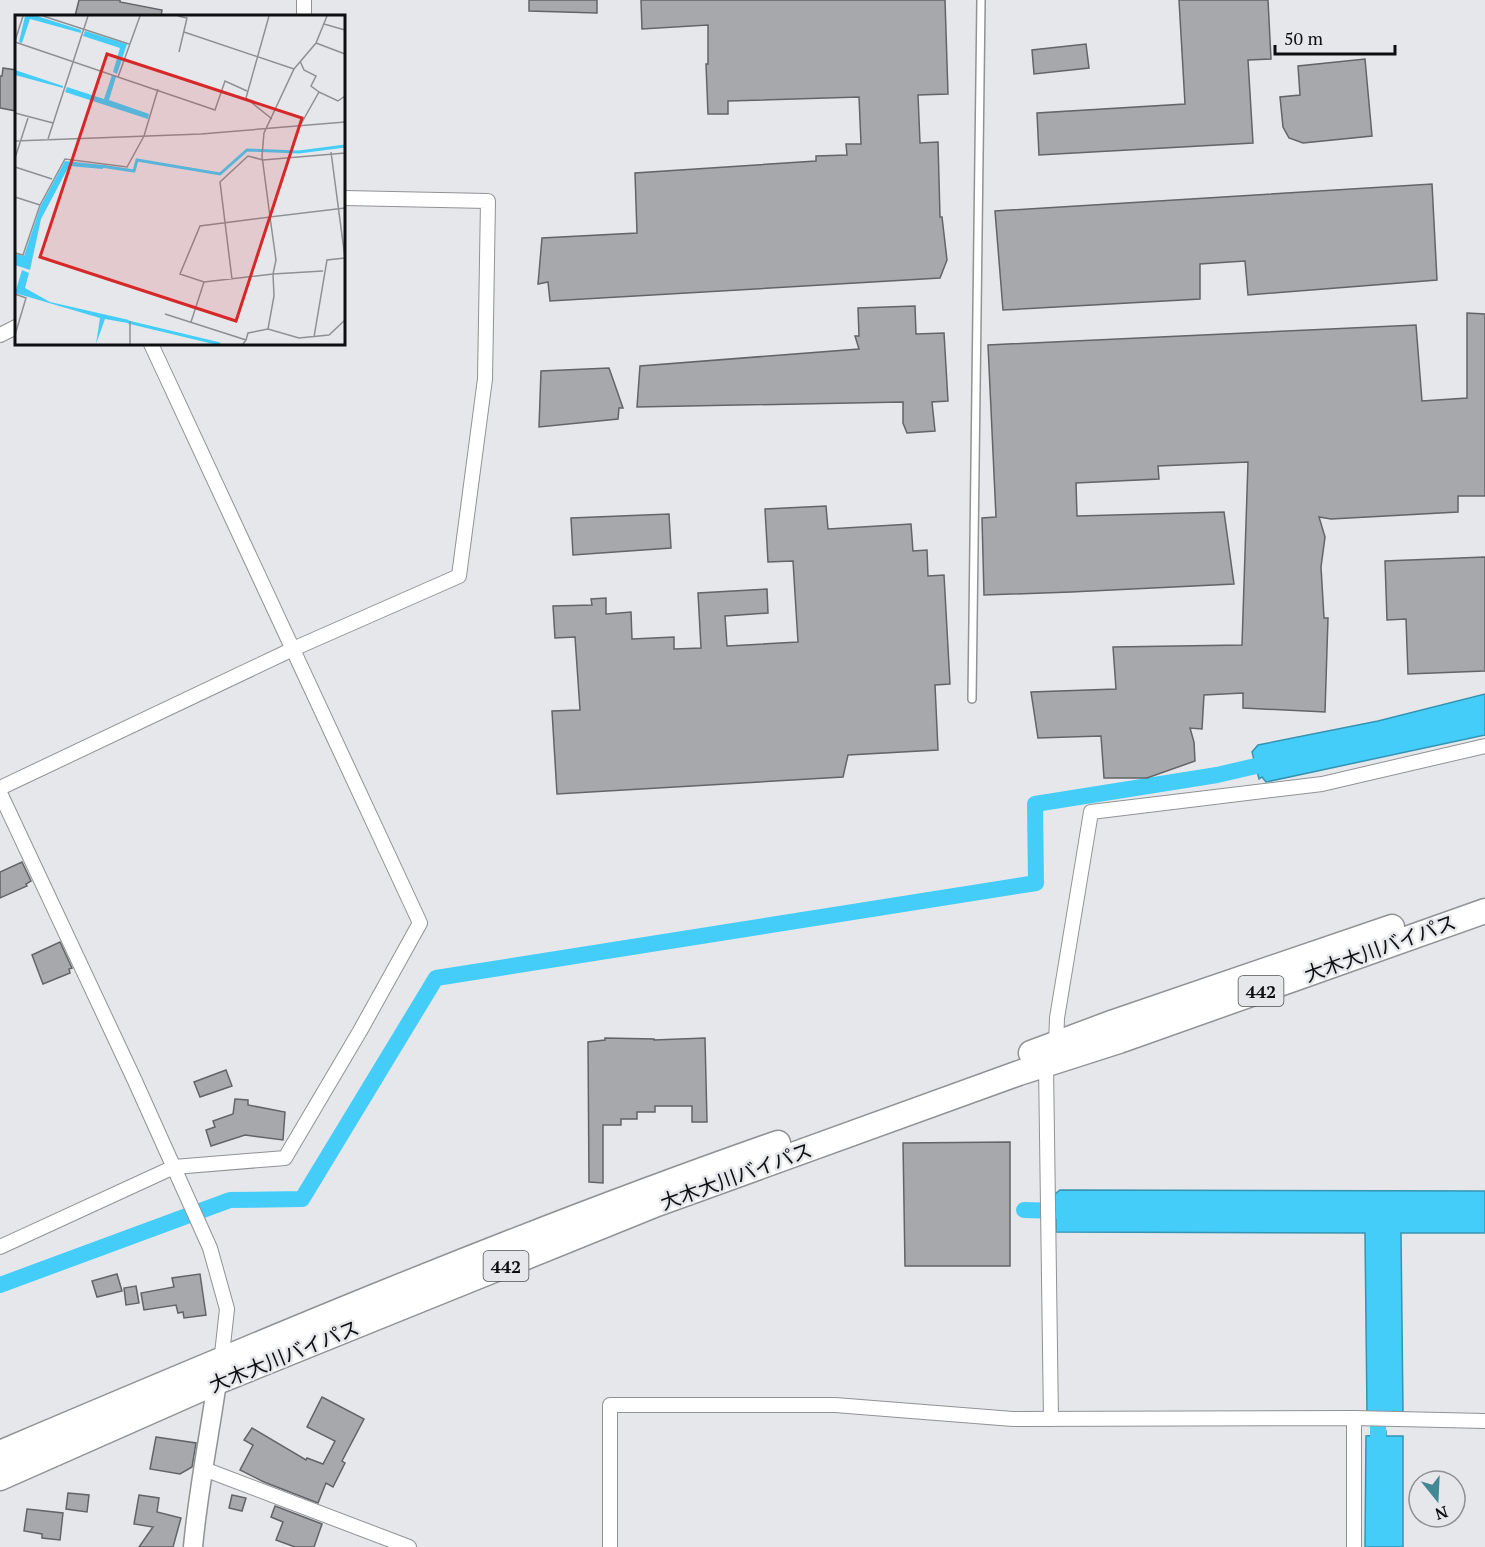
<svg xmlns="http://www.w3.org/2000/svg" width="1485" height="1547" viewBox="0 0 1485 1547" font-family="'PT Serif','Noto Sans JP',serif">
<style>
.water{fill:#44cdf8;stroke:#3494b2;stroke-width:1.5}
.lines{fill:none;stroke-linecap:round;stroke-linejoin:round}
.canal{stroke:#44cdf8;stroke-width:16}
.building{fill:#a7a8ac;stroke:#626467;stroke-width:1.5}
.lane-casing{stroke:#909295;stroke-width:10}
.street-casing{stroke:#909295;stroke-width:16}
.secondary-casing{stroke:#909295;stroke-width:21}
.highway-casing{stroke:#909295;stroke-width:27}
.lane{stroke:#fff;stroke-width:7}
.street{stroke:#fff;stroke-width:14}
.secondary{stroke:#fff;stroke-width:18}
.highway{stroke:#fff;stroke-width:24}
.labels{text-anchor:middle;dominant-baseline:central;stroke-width:5;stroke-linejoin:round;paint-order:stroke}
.shield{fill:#e6e7eb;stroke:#4e4f51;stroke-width:1.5}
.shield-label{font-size:18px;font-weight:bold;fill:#0d0e0f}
.street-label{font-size:20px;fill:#0d0e0f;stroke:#e6e7eb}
.inset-river{fill:none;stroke:#44cdf8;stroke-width:3}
.inset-road{fill:none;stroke:#8f9093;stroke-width:1.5}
.view{fill:#d62828;fill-opacity:0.15;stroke:#d62828;stroke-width:3}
.inset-edge{fill:none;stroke:#0d0e0f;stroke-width:3}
</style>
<rect width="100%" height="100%" fill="#e6e7eb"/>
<g class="water">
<path d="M1485 694V735L1266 782 1262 777 1259 779 1252 752 1258 745 1378 721Z"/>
<path d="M1060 1190 1485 1191V1233H1401L1403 1412H1367L1365 1233 1056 1232V1217H1050L1054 1208 1055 1194Z"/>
<path d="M1380 1431H1386V1436H1403V1547H1365L1366 1436 1380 1435Z"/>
</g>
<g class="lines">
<g class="canal">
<path d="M1024 1210 1062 1211"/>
<path d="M0 1285 230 1200 302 1199 436 978 1036 883 1035 804 1217 775 1277 761"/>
<path d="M1378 1403V1458"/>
</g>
</g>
<g class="building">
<path d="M79 0H120V2L162 10 161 16H75Z"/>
<path d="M529 0H597V13L529 11Z"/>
<path d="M641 0H945L948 94 918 95 920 143 938 142 940 217H942L947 260 940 278 550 301 548 282 538 284 542 238 637 233 635 173 816 161V156L847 155 846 144H861L859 97 728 101V114H708L706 64H708V25L642 29Z"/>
<path d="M1179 0H1268L1271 59 1248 60 1253 143 1039 155 1037 113 1185 104Z"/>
<path d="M1086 44 1089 68 1034 74 1032 50Z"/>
<path d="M1365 59 1372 136 1303 143 1289 138 1283 127 1280 97 1300 95 1298 66Z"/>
<path d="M3 68 16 70V111L0 108V76H2Z"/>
<path d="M1432 184 1437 280 1248 295 1245 261 1200 264V299L1003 310 995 211Z"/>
<path d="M915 306 916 334 944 333 948 401 932 402 935 431 907 433 903 423V402L637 407 640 366 859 349 855 336H859L858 308Z"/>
<path d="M1467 313 1485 314V496H1458V512L1331 519 1319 517 1325 537 1321 567 1324 618H1328L1325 712 1243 708V693L1204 695 1202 729 1190 728 1194 742 1195 761 1147 778H1104L1101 736 1038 738 1031 692 1116 689 1113 647 1242 645 1248 462 1158 466 1159 479 1076 483 1077 516 1224 512 1234 584 1071 592 984 595 982 518 996 517 988 345 1416 325 1422 401 1467 398Z"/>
<path d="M609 368 623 408H619L618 419 539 427 541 371Z"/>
<path d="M826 506 828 529 911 524 913 551 927 550 928 576 944 575 950 684 935 685 938 750 848 755 843 777 557 794 552 711 580 710 575 637 555 638 553 606 592 605 591 599 606 598V614L631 612 632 639 674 637V649L701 648 698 593 767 589 768 613 725 616 727 646 798 642 793 561 768 562 765 509Z"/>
<path d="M669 514 671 548 573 555 571 518Z"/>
<path d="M1485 557V671L1408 674 1406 619 1387 620 1385 561Z"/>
<path d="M22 862 31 881 26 884 27 886 0 898V872Z"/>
<path d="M60 942 72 968 69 969 70 973 43 984 32 955Z"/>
<path d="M605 1038 654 1039V1040L705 1038 707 1122H692V1106H655V1112H637V1119H621V1125H603V1183L589 1182 588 1042 605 1040Z"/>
<path d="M226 1070 232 1086 200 1097 194 1082Z"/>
<path d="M235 1099 248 1100V1105L285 1112 283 1140 245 1135 211 1146 206 1130 215 1127 213 1121 233 1114Z"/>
<path d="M1010 1142V1266H905L903 1143Z"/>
<path d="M117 1274 122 1291 97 1297 92 1281Z"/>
<path d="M200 1274 206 1315 184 1318 183 1312 178 1313 176 1305 144 1310 141 1293 174 1287 172 1278Z"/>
<path d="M136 1286 139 1303 126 1305 124 1288Z"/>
<path d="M322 1397 364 1419 342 1461 345 1463 333 1487 326 1483 318 1503 264 1482 240 1470 253 1445 244 1440 252 1428 306 1460 307 1458 323 1464 335 1441 307 1427Z"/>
<path d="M156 1437 196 1443 192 1467 180 1474 150 1469Z"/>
<path d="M68 1493 89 1495 87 1512 66 1509Z"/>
<path d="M139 1495 159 1498 157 1512 181 1518 173 1547H139L153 1527 134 1524Z"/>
<path d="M232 1495 246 1498 242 1511 229 1508Z"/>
<path d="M275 1506 322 1524 314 1547H295L276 1540 283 1522 271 1517Z"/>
<path d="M27 1509 63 1513 60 1540 42 1538V1534L24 1531Z"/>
</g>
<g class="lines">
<defs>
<path id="lane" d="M972 699 981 0"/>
<g id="street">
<path d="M304 16V0"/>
<path d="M0 335 16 327"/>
<path d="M0 788 293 649 459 576 485 379 488 201 344 198"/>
<path d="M0 793 135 1081 210 1248 227 1309 221 1363"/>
<path d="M0 1247 174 1167 285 1158 360 1031 420 923 151 344"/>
<path d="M1051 1419 1046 1065 1056 1044 1057 1018 1091 812 1322 784 1485 746"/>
<path d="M204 1469 409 1547"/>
<path d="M610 1547V1405H835L1013 1419 1354 1418 1485 1421"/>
<path d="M1354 1547V1418"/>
</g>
<path id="secondary" d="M193 1547C198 1491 209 1438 217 1382"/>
<g id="highway">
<path d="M1031 1053 1114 1022 1392 927"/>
<path d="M0 1453C257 1344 515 1235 778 1143"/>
<path d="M0 1478 217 1382 657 1204 1019 1073 1119 1041 1485 911"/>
</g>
</defs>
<use href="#lane" class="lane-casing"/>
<use href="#street" class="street-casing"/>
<use href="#secondary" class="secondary-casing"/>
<use href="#highway" class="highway-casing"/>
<use href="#lane" class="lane"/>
<use href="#street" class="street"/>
<use href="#secondary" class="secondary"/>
<use href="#highway" class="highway"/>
</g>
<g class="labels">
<g class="shield">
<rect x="1238.5" y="976" width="45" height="30" rx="4.5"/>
<rect x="483.5" y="1251" width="45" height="30" rx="4.5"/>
</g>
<g class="shield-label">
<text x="1261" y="991">442</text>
<text x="506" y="1266">442</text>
</g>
<g class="street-label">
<text transform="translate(1380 948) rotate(-20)">大木大川バイパス</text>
<text transform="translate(736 1176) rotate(-20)">大木大川バイパス</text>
<text transform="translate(284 1356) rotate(-22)">大木大川バイパス</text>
</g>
</g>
<g transform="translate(15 15)">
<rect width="330" height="330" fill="#e6e7eb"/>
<path d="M10 1H22L66 15V18L15 4 7 28 4 27ZM70 16 112 29 102 59 98 57 105 33 68 21ZM0 55 48 71V73L0 60ZM97 60 101 62 94 85 134 99 133 104 50 77 52 72 89 84ZM50 146 88 150V154L54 151 26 204 15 255 0 250V239L9 241 26 190ZM7 255 14 258 10 273 35 287 114 305 113 308 90 304 81 329 85 303 0 278Z" fill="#44cdf8"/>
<path class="inset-river" d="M86 151 119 156 122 145 205 159 232 135 284 137 330 131M113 307 205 329"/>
<path class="inset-road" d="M28 1 114 29M163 1 172 3 164 37M254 1 231 83 257 104M312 1 301 28 279 54 249 118 247 141 255 202 330 193M309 9 330 15M169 17 279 54M0 26 8 1M0 27 200 95 210 66 232 76M301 28 330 39M285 46 289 55 301 61 296 71 304 77M103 62 125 1M0 98 38 108M286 109 304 77 323 86 330 81M33 124 73 1M0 126 186 119 330 107M316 137 330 243M0 143 13 103M0 152 37 164M0 182 25 190M0 238 8 240 25 190 50 144 112 152 129 121 143 74M217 264 205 167 233 141 248 145 330 138M0 279 11 283 0 320M150 299 231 325 228 329M115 306V329M176 307 189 267M253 314 259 281 258 259 261 245 255 202 185 211 165 259 189 267 258 259 308 256M299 322 312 245 330 243M231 325 233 318 253 314 284 323 314 320 330 305"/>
<path class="view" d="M92 39 287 103 221 306 25 242Z"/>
<rect width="330" height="330" class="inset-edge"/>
</g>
<g transform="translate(1437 1499) rotate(162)"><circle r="28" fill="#e6e7eb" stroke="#8f9093" stroke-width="1.5"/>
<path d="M0-4.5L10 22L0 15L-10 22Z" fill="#438995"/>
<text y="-9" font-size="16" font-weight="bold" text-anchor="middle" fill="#0d0e0f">N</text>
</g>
<path d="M1275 45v9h120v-9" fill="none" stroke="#0d0e0f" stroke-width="3"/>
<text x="1284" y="45" font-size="18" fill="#0d0e0f" stroke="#e6e7eb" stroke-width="4.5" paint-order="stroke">50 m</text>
</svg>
